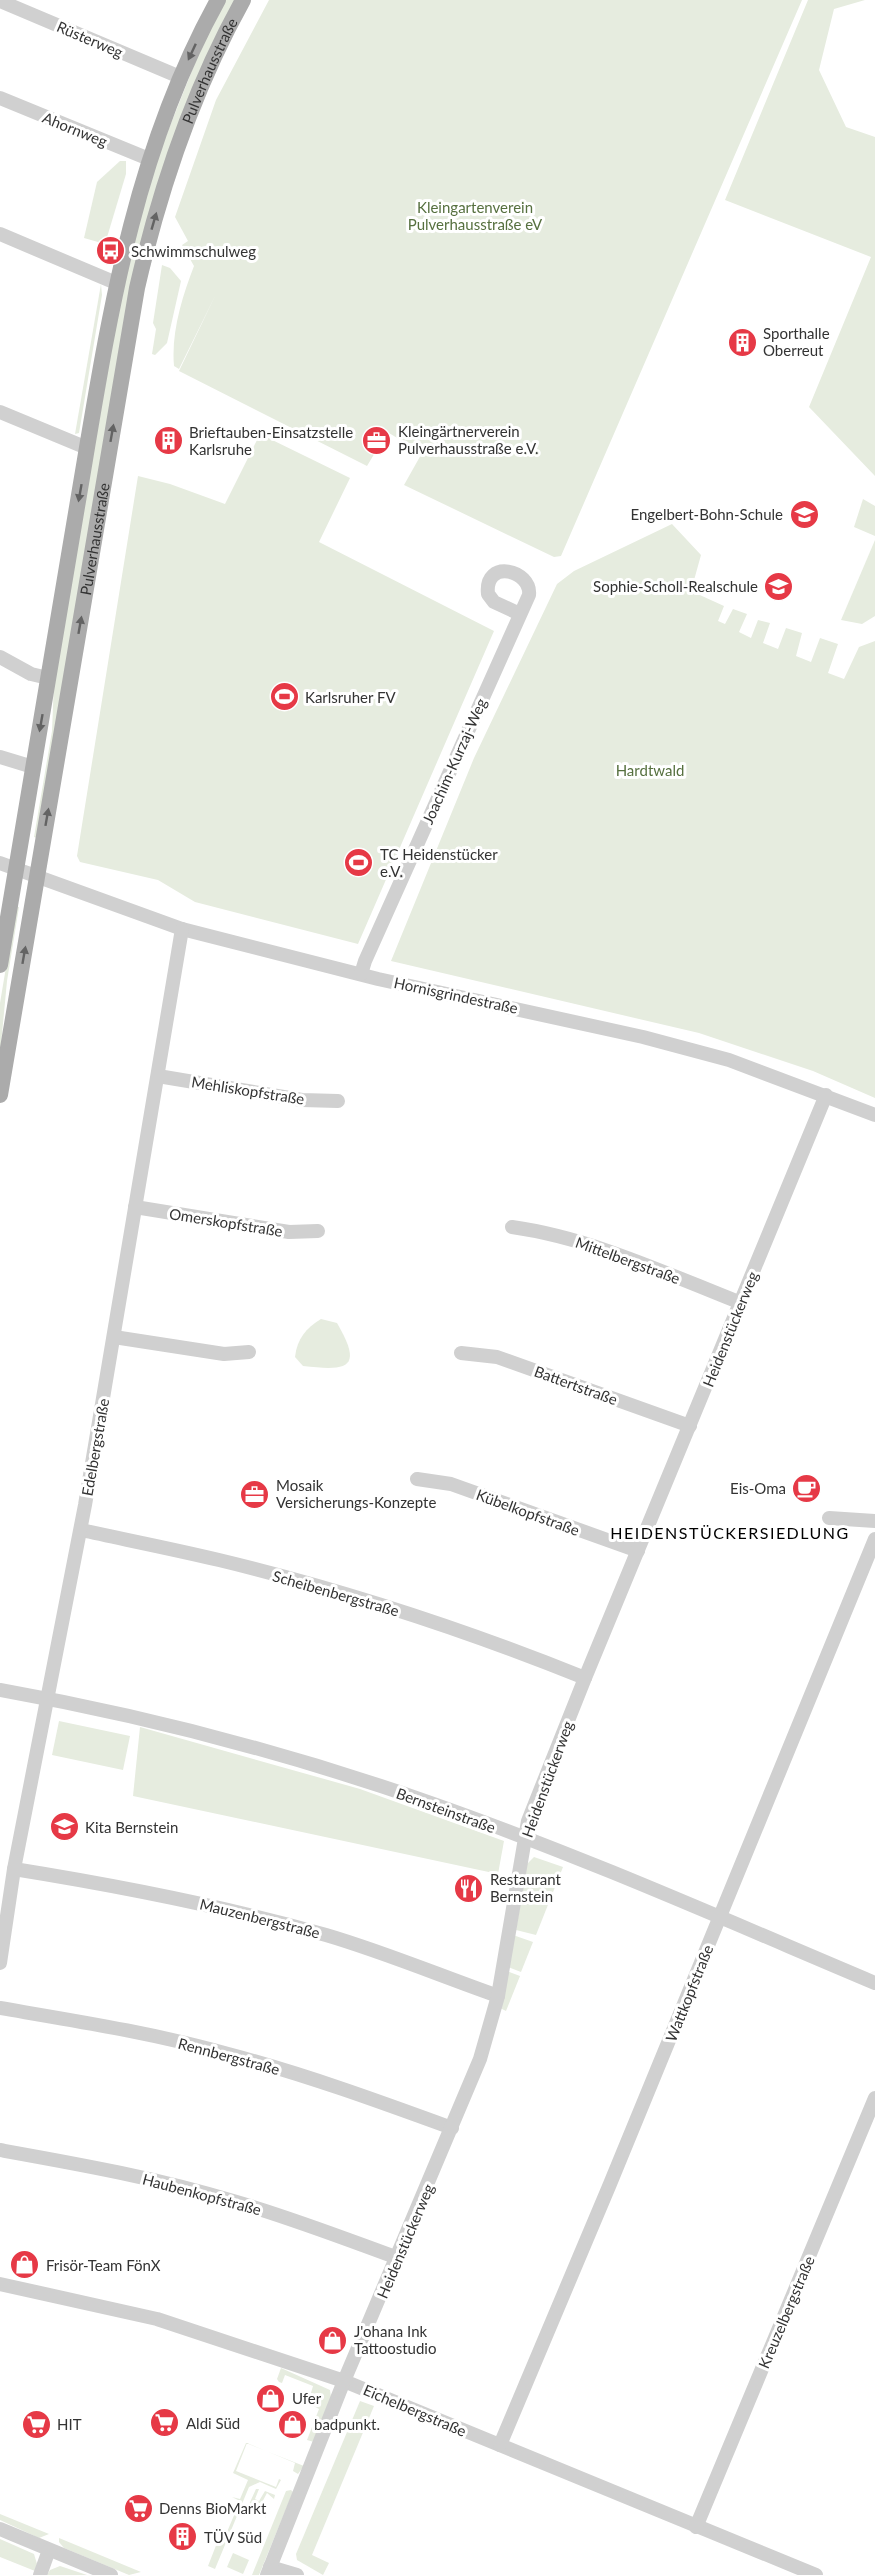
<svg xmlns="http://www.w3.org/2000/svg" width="875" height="2575" viewBox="0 0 875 2575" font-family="Lato,sans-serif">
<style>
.green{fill:#e6ecdf}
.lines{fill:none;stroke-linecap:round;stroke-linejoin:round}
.minor{stroke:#d0d0d0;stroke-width:14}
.major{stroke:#ababab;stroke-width:16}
.oneway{fill:#636363}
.labels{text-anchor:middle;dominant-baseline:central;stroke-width:6;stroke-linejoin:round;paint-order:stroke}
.street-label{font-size:15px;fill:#333;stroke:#fff}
.park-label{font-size:15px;fill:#56703f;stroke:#fff}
.poi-label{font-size:15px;fill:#333;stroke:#fff;text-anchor:start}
.neighbourhood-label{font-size:16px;letter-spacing:1.5px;fill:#000;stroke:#fff}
</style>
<rect width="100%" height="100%" fill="#fff"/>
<g class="green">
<path d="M225 0H236L175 134 37 838 34 837 52 731 54 682 124 276 156 161 199 53Z"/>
<path d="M269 0H802L561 556 554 557 404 485 422 453 379 427 368 446 376 451 367 466 179 371 216 294 179 369 174 366C171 333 182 297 194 266L182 245 188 241 175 217 216 100Z"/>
<path d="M808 0H865L834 9 819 70 846 127 875 137V476L809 407 871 257 725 200Z"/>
<path d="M120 161H126V174L105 244 84 238 97 182Z"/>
<path d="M162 265 170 268 181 281 167 343 155 355 152 354 156 329 153 323Z"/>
<path d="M101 284 102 295 79 433 75 434Z"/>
<path d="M260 434 350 478 319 542 494 631 358 944 195 902 158 880 80 862 77 856 138 476 170 484 225 504Z"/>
<path d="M863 499 875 506V536L854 527Z"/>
<path d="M672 524 701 555 691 591 724 606 718 621 725 624 733 609 747 614 739 632 751 638 758 620 770 623 763 643 778 649 786 628 802 633 796 656 811 662 820 638 838 644 828 673 844 679 859 647 875 641V1098L813 1071 699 1033 391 961 474 758 557 584 574 571Z"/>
<path d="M875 540V616L862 624 841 620Z"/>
<path d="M16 907H19L7 981 0 1055V1003Z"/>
<path d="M321 1319 337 1323C364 1369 347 1371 303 1366L295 1357C297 1339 306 1328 321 1319Z"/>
<path d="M59 1721 130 1736 123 1770 52 1755Z"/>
<path d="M140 1727 360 1789 504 1841 498 1874 133 1796Z"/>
<path d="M534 1857 563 1867 536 1935 516 1930 527 1864Z"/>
<path d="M513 1935 533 1942 521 1972 508 1967Z"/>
<path d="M507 1971 520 1976 506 2011 500 2008Z"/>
<path d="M281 2368 330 2390 331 2398 314 2442 307 2440 319 2409 308 2403 313 2386 285 2375 282 2383 279 2382 277 2379Z"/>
<path d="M360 2401 374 2406 312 2555 329 2563 323 2575 297 2560 296 2554Z"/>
<path d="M246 2443 304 2466 298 2474 293 2471 295 2463 247 2443 236 2471 276 2487 279 2479 281 2480 276 2489 260 2482 249 2487 215 2569 208 2566 222 2530 227 2532 240 2501 232 2497 240 2499 248 2480 233 2473Z"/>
<path d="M256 2489H259L255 2499 259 2501 265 2491 275 2495 274 2499 267 2493 260 2506 268 2513 265 2518 266 2512 254 2507 250 2516 245 2513Z"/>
<path d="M291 2490 293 2492 259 2575H252L286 2491Z"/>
<path d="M0 2514 49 2534 39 2538 0 2520Z"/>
<path d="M59 2538 141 2572 129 2575 64 2548 59 2542Z"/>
<path d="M0 2539 34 2554 37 2564 35 2571 0 2557Z"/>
<path d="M233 2553 249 2560 243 2574 227 2567Z"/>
<path d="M60 2566 87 2575H47L50 2570Z"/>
</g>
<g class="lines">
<g class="minor">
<path d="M0 1 180 77"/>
<path d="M0 98 149 159"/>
<path d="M0 234 116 283"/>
<path d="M0 412 87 448"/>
<path d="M0 657 31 674 48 678"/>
<path d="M0 757 33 767"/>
<path d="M0 863 182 929 378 979 643 1037 729 1060 875 1115"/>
<path d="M361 974 365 961 529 595C532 570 484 558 488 594L494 602 520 614"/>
<path d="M158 1076 302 1100 338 1101"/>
<path d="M135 1207 289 1232 318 1231"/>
<path d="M512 1227C591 1238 667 1274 741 1303"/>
<path d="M114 1337 224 1354 249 1352"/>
<path d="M461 1353 497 1357 690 1426"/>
<path d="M417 1479 451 1484 638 1551"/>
<path d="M829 1518 875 1521"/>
<path d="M81 1530C127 1540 173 1549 219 1560 344 1590 466 1630 585 1678"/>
<path d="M0 1690C146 1716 291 1754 431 1803 582 1856 728 1921 875 1983"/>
<path d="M14 1869C120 1886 223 1906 326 1935 384 1952 441 1976 498 1996"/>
<path d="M0 1963 14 1869 85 1505 182 929"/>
<path d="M0 2008C76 2021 153 2033 228 2054 304 2074 378 2101 452 2128"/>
<path d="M0 2150C78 2164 157 2178 233 2201 289 2217 343 2238 398 2258"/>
<path d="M0 2284 157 2319 344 2381 816 2575"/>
<path d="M500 2445 610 2184 875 1539"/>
<path d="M696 2527 875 2098"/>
<path d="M0 2529 111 2575"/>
<path d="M270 2567 297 2575"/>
<path d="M40 2575 49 2550"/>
<path d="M267 2575 344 2381 480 2059 498 1996 528 1821 585 1678 826 1095"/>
</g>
<g class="major">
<path d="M0 965C26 812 51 659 77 507 107 331 130 159 218 0"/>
<path id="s1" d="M0 1095 137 288C160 188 193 90 243 0"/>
</g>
</g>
<defs><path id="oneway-solid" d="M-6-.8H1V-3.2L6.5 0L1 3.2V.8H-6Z" transform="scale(1.5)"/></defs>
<g class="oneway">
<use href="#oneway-solid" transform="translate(192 52) rotate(115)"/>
<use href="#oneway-solid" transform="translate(154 221) rotate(-74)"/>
<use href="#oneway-solid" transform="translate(112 433) rotate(-80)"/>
<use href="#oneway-solid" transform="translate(80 493) rotate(100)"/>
<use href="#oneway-solid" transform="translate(80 625) rotate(-80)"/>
<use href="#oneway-solid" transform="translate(41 723) rotate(100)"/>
<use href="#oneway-solid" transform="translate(47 817) rotate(-80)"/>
<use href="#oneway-solid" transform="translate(24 955) rotate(-80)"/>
</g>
<defs>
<symbol id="bus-disc" viewBox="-11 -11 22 22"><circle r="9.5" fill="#e63946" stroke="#fff"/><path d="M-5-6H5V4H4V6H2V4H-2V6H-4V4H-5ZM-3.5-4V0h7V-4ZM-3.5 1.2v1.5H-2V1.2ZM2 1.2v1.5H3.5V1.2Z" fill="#fff"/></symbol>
<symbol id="building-disc" viewBox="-11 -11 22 22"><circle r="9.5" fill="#e63946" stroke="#fff"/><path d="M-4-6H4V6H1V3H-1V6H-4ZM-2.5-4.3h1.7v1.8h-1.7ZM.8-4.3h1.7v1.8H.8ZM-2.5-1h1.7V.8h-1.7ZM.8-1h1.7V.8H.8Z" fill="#fff"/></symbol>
<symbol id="office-disc" viewBox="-11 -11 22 22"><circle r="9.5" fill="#e63946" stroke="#fff"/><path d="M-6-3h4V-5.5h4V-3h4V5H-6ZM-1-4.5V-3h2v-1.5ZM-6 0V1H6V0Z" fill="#fff"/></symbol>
<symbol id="school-disc" viewBox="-11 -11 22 22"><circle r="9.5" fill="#e63946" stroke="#fff"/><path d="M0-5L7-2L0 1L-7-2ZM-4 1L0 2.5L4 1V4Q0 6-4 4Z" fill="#fff"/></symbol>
<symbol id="stadium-disc" viewBox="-11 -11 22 22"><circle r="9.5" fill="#e63946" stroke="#fff"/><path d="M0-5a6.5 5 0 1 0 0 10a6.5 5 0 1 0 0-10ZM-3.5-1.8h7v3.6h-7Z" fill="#fff"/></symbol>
<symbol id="cafe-disc" viewBox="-11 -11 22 22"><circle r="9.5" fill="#e63946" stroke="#fff"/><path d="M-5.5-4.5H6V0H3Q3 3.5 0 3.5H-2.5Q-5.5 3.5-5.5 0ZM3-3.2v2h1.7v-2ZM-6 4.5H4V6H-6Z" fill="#fff"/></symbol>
<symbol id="restaurant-disc" viewBox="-11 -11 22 22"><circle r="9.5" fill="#e63946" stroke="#fff"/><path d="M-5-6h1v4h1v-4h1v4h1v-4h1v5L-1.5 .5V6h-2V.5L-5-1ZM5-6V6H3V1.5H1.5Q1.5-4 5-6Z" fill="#fff"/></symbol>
<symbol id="shop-disc" viewBox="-11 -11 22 22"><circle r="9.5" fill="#e63946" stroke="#fff"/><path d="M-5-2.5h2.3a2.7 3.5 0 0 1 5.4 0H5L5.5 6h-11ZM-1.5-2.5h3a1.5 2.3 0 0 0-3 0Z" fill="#fff"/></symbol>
<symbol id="supermarket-disc" viewBox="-11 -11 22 22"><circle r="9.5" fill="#e63946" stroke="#fff"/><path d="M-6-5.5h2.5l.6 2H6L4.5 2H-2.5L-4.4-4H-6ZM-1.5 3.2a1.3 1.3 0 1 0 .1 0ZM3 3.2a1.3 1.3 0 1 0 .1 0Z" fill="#fff"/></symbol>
</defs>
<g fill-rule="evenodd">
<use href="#bus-disc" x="94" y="234" width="33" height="33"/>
<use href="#building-disc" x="726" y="326" width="33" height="33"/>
<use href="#office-disc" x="360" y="424" width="33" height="33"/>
<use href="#building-disc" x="152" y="424" width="33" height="33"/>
<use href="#school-disc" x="788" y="498" width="33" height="33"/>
<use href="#school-disc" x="762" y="570" width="33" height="33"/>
<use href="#stadium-disc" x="268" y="680" width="33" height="33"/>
<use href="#stadium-disc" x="342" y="846" width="33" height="33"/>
<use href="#cafe-disc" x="790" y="1472" width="33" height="33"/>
<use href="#office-disc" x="238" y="1478" width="33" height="33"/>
<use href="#school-disc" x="48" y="1810" width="33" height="33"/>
<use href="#restaurant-disc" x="452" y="1872" width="33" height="33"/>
<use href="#shop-disc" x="8" y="2248" width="33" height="33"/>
<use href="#shop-disc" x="316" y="2324" width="33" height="33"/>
<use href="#shop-disc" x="254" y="2382" width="33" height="33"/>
<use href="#supermarket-disc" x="148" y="2406" width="33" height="33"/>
<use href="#supermarket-disc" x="20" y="2408" width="33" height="33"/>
<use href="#shop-disc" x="276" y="2408" width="33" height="33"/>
<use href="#supermarket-disc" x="122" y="2492" width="33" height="33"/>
<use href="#building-disc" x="166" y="2520" width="33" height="33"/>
</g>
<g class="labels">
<g class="street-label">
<text transform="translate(90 39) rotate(23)">Rüsterweg</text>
<text stroke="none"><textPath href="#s1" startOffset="1048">Pulverhausstraße</textPath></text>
<text transform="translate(75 129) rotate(22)">Ahornweg</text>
<text stroke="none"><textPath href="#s1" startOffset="564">Pulverhausstraße</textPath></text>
<text transform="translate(454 761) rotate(-66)">Joachim-Kurzaj-Weg</text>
<text transform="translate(456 995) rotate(12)">Hornisgrindestraße</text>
<text transform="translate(248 1090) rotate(9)">Mehliskopfstraße</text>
<text transform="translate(226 1222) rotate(9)">Omerskopfstraße</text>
<text transform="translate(628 1260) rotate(20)">Mittelbergstraße</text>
<text transform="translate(730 1329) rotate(-68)">Heidenstückerweg</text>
<text transform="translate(576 1385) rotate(20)">Battertstraße</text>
<text transform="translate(95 1447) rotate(-80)">Edelbergstraße</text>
<text transform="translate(528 1512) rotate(20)">Kübelkopfstraße</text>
<text transform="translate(336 1593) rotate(16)">Scheibenbergstraße</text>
<text transform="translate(547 1779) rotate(-70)">Heidenstückerweg</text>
<text transform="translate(446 1810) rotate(20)">Bernsteinstraße</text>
<text transform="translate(260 1918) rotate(14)">Mauzenbergstraße</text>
<text transform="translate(689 1993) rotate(-68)">Wattkopfstraße</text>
<text transform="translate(229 2056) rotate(15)">Rennbergstraße</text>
<text transform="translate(202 2194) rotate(15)">Haubenkopfstraße</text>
<text transform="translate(405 2241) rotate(-67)">Heidenstückerweg</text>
<text transform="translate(786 2312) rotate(-67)">Kreuzelbergstraße</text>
<text transform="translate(415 2410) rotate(23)">Eichelbergstraße</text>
</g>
<g class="park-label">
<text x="475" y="207">Kleingartenverein<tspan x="475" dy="17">Pulverhausstraße eV</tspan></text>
<text x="650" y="770">Hardtwald</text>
</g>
<g class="poi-label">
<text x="131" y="251">Schwimmschulweg</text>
<text x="763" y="333">Sporthalle<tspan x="763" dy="17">Oberreut</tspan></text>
<text x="398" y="431">Kleingärtnerverein<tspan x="398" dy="17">Pulverhausstraße e.V.</tspan></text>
<text x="189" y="432">Brieftauben-Einsatzstelle<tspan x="189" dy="17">Karlsruhe</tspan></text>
<text x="783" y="514" text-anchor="end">Engelbert-Bohn-Schule</text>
<text x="758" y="586" text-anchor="end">Sophie-Scholl-Realschule</text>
<text x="305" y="697">Karlsruher FV</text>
<text x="380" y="854">TC Heidenstücker<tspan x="380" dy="17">e.V.</tspan></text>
<text x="276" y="1485">Mosaik<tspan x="276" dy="17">Versicherungs-Konzepte</tspan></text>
<text x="786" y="1488" text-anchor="end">Eis-Oma</text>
<text x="85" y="1827">Kita Bernstein</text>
<text x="490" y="1879">Restaurant<tspan x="490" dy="17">Bernstein</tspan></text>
<text x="46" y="2265">Frisör-Team FönX</text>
<text x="354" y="2331">J'ohana Ink<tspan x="354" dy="17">Tattoostudio</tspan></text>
<text x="292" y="2398">Ufer</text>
<text x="186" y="2423">Aldi Süd</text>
<text x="57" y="2424">HIT</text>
<text x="314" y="2424">badpunkt.</text>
<text x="159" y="2508">Denns BioMarkt</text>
<text x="204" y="2537">TÜV Süd</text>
</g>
<g class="neighbourhood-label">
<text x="730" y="1532">HEIDENSTÜCKERSIEDLUNG</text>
</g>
</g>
</svg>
